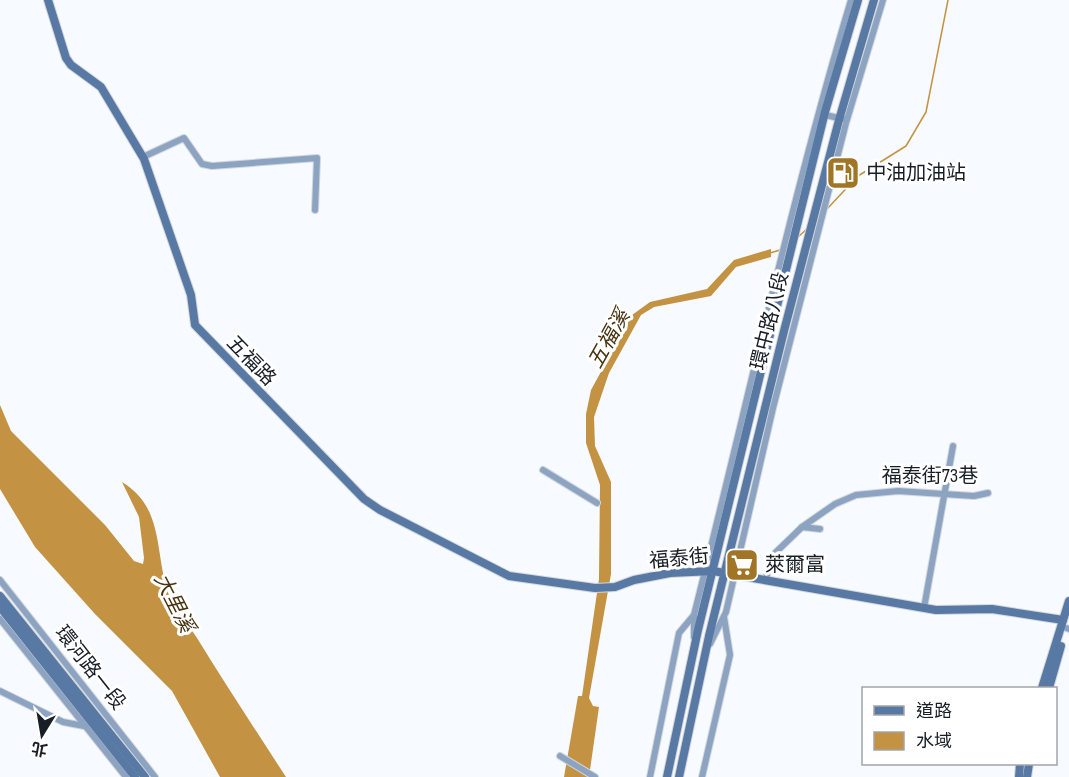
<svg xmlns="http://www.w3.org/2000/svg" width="1069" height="777" viewBox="0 0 1069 777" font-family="'Sofia Sans Condensed','Noto Sans TC',sans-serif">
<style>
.water{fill:#c39343}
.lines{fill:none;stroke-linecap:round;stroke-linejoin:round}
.stream{stroke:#c39343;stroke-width:1.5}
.street-casing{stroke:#d3d7db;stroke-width:8}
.secondary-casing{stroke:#d3d7db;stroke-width:10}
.street{stroke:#8ca3c1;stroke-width:6}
.secondary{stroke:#5879a4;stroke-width:8}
.labels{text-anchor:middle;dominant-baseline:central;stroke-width:6;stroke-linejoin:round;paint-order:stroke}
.poi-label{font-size:20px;fill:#181e25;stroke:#fff;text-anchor:start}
.street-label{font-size:20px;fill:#181e25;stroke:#fff}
.water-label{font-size:21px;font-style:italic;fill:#483411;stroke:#fff}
</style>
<rect width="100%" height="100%" fill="#f7fafe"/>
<g class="water">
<path d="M771 249V257L736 267 711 296 654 307 641 315 609 373 594 417 595 446 611 482V574L589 698 593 706 599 707 589 777H564L578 696H582L599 579 600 485 586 443V414L591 390 632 315 650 302 707 289 734 260Z"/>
<path d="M0 405 11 431 105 525 134 561 143 564 144 558 139 517 122 482C167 509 153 558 171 600 177 614 189 625 197 638 226 685 256 731 286 777H220L172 691 95 614 35 547 0 489Z"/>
</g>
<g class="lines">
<g class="stream">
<path d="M826 210 858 176 906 146 926 112 948 0"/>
<path d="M798 237 808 228"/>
<path d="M770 253 780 250"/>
</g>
<defs>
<g id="street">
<path d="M821 114 843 119"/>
<path d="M143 157 184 138 202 164 212 166 317 158 315 210"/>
<path d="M543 470 597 503"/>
<path d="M802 527 820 529"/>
<path d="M766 579 771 557 802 527 835 504 856 495 898 491 974 496 988 493"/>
<path d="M0 580 155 777"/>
<path d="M924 608 953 446"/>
<path d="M0 619 126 777"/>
<path d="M1066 628 1069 629"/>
<path d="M694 637V615C746 410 790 203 851 0"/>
<path d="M710 644 726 612 773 408 846 123 883 0"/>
<path d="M0 691 63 722 84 726"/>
<path d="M560 756 595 777"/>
<path d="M650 777 679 633 694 615"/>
<path d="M702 777 730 655 724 617"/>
</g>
<g id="secondary">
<path d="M48 0 66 58 71 65 101 87 144 159 191 295 195 325 364 499 380 510 509 576 595 588 615 587 634 580 670 573 713 571 936 610 992 609 1063 620"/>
<path d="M0 596 145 777"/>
<path d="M0 607 135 777"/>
<path d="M1042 688 1069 601"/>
<path d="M1049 688 1061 646"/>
<path d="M667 777 698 630 762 367 825 112 858 0"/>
<path d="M679 777 709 636 784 331 839 120 874 0"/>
<path d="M1019 777 1020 764"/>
<path d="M1027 777 1029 764"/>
</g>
</defs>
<use href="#street" class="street-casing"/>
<use href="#secondary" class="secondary-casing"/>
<use href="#street" class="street"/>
<use href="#secondary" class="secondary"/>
</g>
<defs>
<symbol id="fuel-square" viewBox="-11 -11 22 22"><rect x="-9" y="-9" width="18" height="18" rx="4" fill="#a17526" stroke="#fff"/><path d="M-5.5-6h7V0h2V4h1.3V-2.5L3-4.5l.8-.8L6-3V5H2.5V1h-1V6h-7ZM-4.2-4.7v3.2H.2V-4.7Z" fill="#fff"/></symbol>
<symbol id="supermarket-square" viewBox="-11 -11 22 22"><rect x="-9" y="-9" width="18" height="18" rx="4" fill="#a17526" stroke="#fff"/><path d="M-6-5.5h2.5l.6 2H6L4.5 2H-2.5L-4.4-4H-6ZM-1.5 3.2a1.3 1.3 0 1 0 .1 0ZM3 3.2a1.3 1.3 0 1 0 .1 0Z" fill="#fff"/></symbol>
</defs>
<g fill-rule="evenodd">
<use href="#fuel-square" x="824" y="154" width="38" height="38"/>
<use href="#supermarket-square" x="723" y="546" width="38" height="38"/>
</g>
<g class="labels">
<g class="poi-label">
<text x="866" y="173">中油加油站</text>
<text x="765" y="565">萊爾富</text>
</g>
<g class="street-label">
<text transform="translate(770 321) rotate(-76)">環中路八段</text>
<text transform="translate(251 361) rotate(46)">五福路</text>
<text x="930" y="476">福泰街73巷</text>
<text transform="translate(679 559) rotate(-5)">福泰街</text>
<text transform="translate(90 668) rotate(52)">環河路一段</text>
</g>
<g class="water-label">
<text transform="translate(609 339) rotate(-61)">五福溪</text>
<text transform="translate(174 603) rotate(63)">大里溪</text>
</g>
</g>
<rect x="862" y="687" width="195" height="78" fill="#ffffff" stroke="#a3a5a8" stroke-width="1.5"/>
<rect x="874" y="706" width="30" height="9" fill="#5879a4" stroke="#a3a5a8" stroke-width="1.5"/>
<text x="916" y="717" font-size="18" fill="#181e25">道路</text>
<rect x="874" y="732" width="30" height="18" fill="#c39343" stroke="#a3a5a8" stroke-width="1.5"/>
<text x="916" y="747" font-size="18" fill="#181e25">水域</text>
<g transform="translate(42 735) rotate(191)" stroke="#ffffff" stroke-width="4.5" paint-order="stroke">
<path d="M0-4.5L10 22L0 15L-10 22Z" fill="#181e25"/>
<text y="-9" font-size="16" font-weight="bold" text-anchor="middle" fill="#181e25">北</text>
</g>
</svg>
